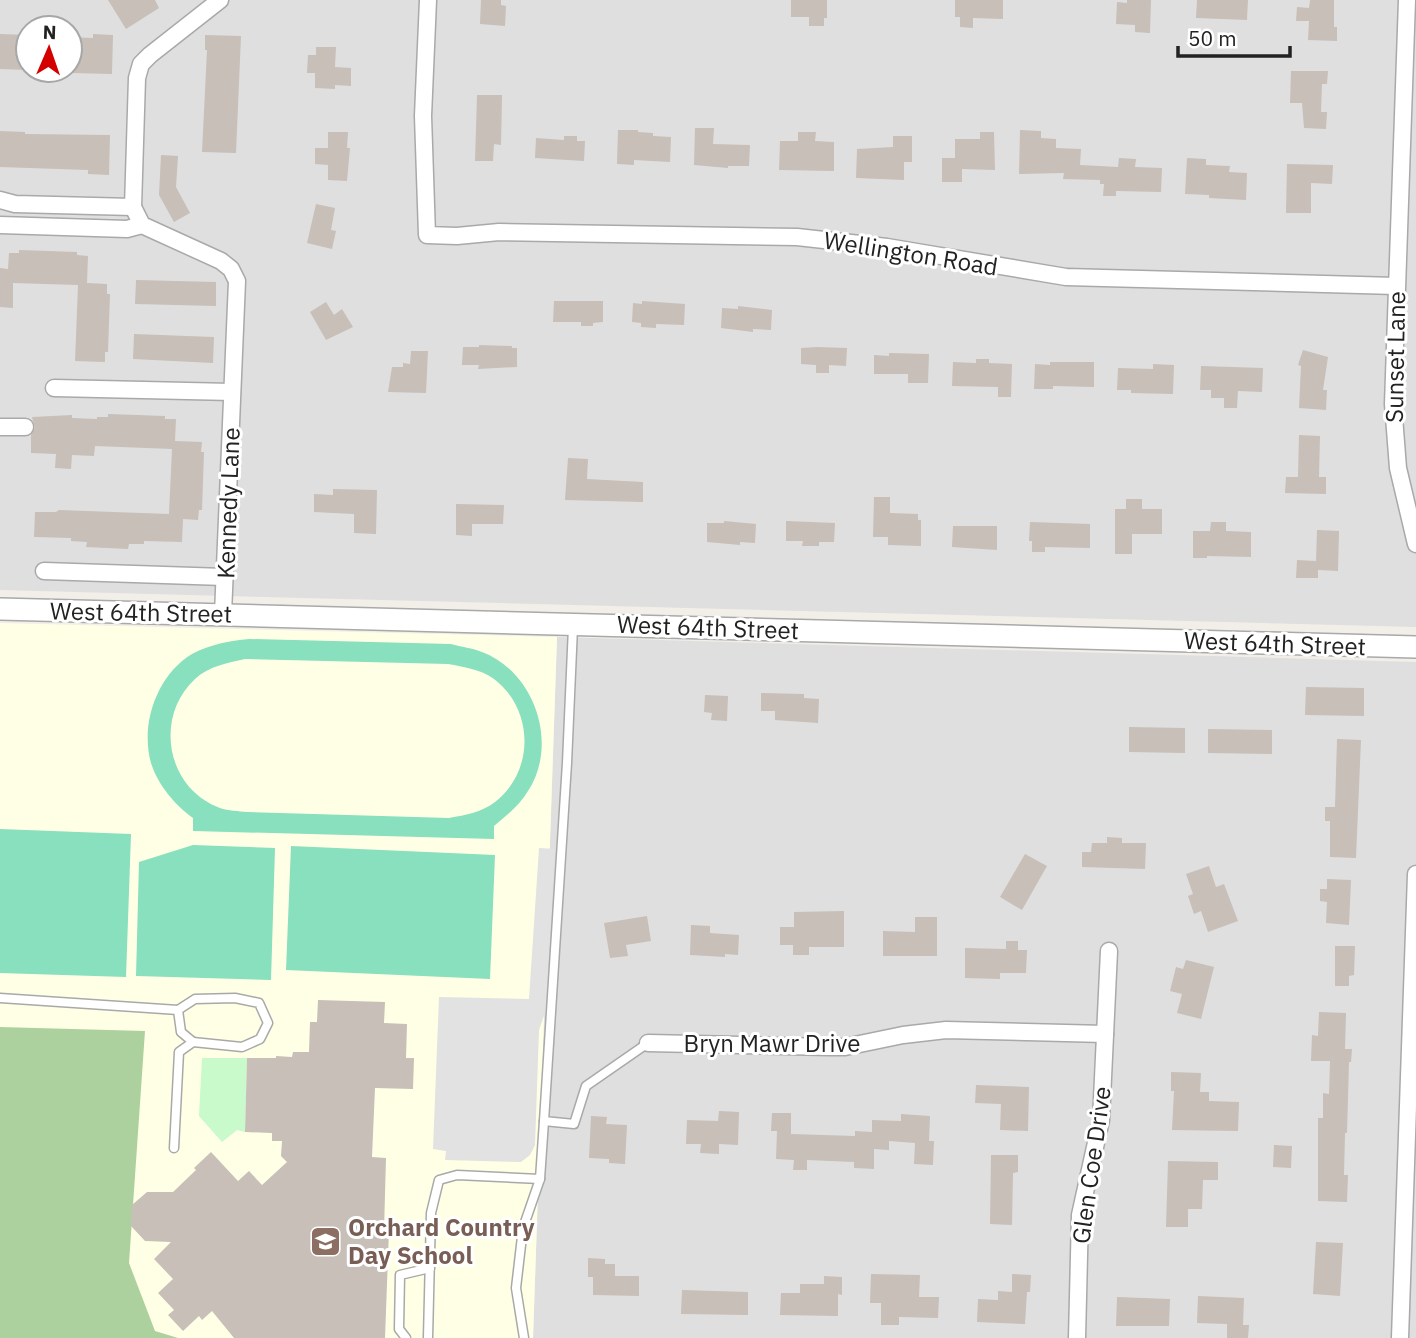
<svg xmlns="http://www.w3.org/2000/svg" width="1416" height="1338" viewBox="0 0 1416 1338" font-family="'IBM Plex Sans',sans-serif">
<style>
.residential{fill:#e0dfdf;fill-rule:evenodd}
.education{fill:#ffffe5}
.forest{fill:#add19e}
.park{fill:#c8facc}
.pitch{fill:#88e0be;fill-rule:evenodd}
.parking{fill:#e2e2e2}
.building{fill:#c7bfb8}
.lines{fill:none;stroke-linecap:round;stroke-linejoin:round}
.service-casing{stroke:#a9a9a9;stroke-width:11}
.minor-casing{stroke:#a9a9a9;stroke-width:19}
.tertiary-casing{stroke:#a9a9a9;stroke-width:24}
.service{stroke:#fff;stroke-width:8}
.minor{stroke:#fff;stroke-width:16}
.tertiary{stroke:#fff;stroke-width:21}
.labels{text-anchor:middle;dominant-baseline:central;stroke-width:6;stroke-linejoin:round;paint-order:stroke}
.street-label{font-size:24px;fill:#222;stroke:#fff}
.education-label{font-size:24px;font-weight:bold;fill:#785e54;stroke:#fff;text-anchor:start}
</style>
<rect width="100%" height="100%" fill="#f2efe9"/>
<g class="residential">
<path d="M0 0H1416V627L0 590ZM28 28H70V70H28Z"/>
<path d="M557 637 1416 662V1338H533Z"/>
</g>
<path class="education" d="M0 623 557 637 533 1338H0Z"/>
<path class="forest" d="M0 1027 145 1031 129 1263 155 1331 178 1338H0Z"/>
<path class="park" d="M202 1058H247L245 1132 237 1130 222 1142 199 1116Z"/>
<g class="pitch">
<path d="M249 639 451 644C461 647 473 648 482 652 535 672 559 744 528 791 520 805 506 816 494 826V839L193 831V818C175 805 158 785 151 763 140 724 157 675 192 654 211 644 229 641 249 639ZM245 659 448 664C464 667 480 669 494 679 534 709 535 771 495 802 482 812 466 815 449 818L247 812C239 811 228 811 220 808 166 788 154 717 195 679 209 666 227 663 245 659Z"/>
<path d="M0 829 131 834 126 977 0 973Z"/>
<path d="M193 845 275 848 271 980 136 976 139 862Z"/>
<path d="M291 846 495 855 490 979 286 970Z"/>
</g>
<path class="parking" d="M539 848 555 849 546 1010 539 1030 535 1145 530 1155 521 1162 445 1160 446 1151 433 1149 439 997 529 999Z"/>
<g class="building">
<path d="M108 0H155L159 8 126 29Z"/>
<path d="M481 0H501V5L506 6 505 26 480 24Z"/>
<path d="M791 0H827V18H824V26H809V17H791Z"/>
<path d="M955 0H1003V19L973 18V28L960 27V17H955Z"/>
<path d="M1127 0H1151L1150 33 1135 32V25L1116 24 1117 2 1127 3Z"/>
<path d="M1197 0H1248L1247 20 1196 18Z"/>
<path d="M1310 0H1334V27H1337V41L1308 40 1309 21H1296L1297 7 1309 8Z"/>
<path d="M0 34 28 35V70L0 69Z"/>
<path d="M93 34 113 35 112 74 72 73 70 37 93 38Z"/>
<path d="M205 35 241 36 236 153 202 152 207 50H205Z"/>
<path d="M316 47H336L335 67 351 68V86L335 85V89L315 88V73H307L308 55H316Z"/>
<path d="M1291 71H1328L1327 84H1322L1321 112H1327L1326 129 1304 128 1302 103H1290Z"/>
<path d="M477 95H502L501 145 494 144 493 161H475Z"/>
<path d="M695 128H714L713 144 750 145 749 166H728V168L694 165Z"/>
<path d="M618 130H638V132L653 133V136L671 137 670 162 634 160V165L617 164Z"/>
<path d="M1020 130 1041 131V138L1056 139V148L1081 149 1080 165 1118 167 1119 158 1136 159 1135 167 1162 168 1161 192 1116 191V196H1103L1104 184H1100V180L1063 179 1064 173 1019 174Z"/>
<path d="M0 131 25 132V134L110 135 109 175 88 174V170L0 167Z"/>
<path d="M328 132H348L347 148H350L347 181 328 180V165L315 164V148H328Z"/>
<path d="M798 132H816L815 141 834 142V171L779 170 780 141H798Z"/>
<path d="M980 132H994L995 170 962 169V182H942V158H955V139H980Z"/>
<path d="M564 136H577V141H585L584 161 535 158 536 138 564 140Z"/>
<path d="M893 136H912V162H904V180L856 178 857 149 893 147Z"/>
<path d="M161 155 178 156 176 187 190 213 174 222 159 195Z"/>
<path d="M1187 158 1206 159V165L1230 166 1229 172 1247 173 1246 200 1209 198V195L1185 194Z"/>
<path d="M1287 164 1333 165 1332 184 1311 183V213H1286Z"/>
<path d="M316 204 335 208 331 230 336 231 332 249 307 243Z"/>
<path d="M19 250 77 252V255L88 256 87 283 107 284V294H110L108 352H105V362L75 361 78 285 13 283V308L0 307V268L8 269 9 253H19Z"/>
<path d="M136 280 216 282V306L135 304Z"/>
<path d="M554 301H603V322L593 323V326H581V322H553Z"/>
<path d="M642 301 685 304 684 325 656 324V328L641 327V323L632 322 633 303 642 304Z"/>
<path d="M326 302 334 315 342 309 353 327 326 340 310 312Z"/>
<path d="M738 306 772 310 771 330 753 329V332L721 328 722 308 738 309Z"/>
<path d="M134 334 214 337 213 363 133 359Z"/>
<path d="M479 345 512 346V348H517V367L478 369 479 365H462L463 347H479Z"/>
<path d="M817 347 847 348 846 366 829 365V373H816V365L801 364V348Z"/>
<path d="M1303 350 1328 357 1323 390H1327L1326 410 1299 408 1301 366 1298 365Z"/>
<path d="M411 351H428L426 393 388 392 392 367H403V363L410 364Z"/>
<path d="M889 353 929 354 928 383H908V374H874V355L889 356Z"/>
<path d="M976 359H989V363L1012 364 1011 397H998V387L952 386 953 362 976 363Z"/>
<path d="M1050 362H1094V387L1053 386V389H1034L1035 364 1050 365Z"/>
<path d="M1153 364 1174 365 1173 394 1131 393V390H1117L1118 368 1153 369Z"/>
<path d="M1201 366 1263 368 1262 392 1238 391 1237 408H1224V398H1211V390H1200Z"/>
<path d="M108 414 165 416V419H176L175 441 202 442 201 452H204L202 510H199L198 520 183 519 182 542 144 541V544H129L128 549 86 547 87 542 71 541V538L34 537 35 512H56L59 510 169 514 172 449 95 446 94 456 72 455 71 469 55 468 56 454 31 453V435L35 428 32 417 72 415V418L97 419V417H108Z"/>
<path d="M1299 435 1320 436 1319 477H1326V494L1285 493 1286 477H1298Z"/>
<path d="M568 458 588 459 587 479 643 482V502L565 500Z"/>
<path d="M333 489 377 490 376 534 354 533V514L314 512V494L333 495Z"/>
<path d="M874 497H890V513L918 514V520H921V546L888 545V537H873Z"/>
<path d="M1126 499H1142V509H1162V534H1132V554H1115V509H1126Z"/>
<path d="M456 504 504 505 503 524H472V536L456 535Z"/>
<path d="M724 521 756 524 755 543 740 542V545L707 542V523H724Z"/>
<path d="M786 521 835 523 834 542H819V546H802L803 541H786Z"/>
<path d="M1030 522 1090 524V548L1045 547V552H1032V541H1029Z"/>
<path d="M1211 522H1226V531L1251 532V557L1207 556V558H1193V531H1210Z"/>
<path d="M953 526H997V550L952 547Z"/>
<path d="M1317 530 1339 531 1338 571 1318 570V578H1296L1297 560 1316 561Z"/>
<path d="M1306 687 1364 688V716L1305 715Z"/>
<path d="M761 693 804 694V698L819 699 818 723 775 720V711H761Z"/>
<path d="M705 695 728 696 727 721 711 720 712 713 704 712Z"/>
<path d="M1129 727 1185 728V753L1129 752Z"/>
<path d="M1208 729 1272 730V754L1208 753Z"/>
<path d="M1337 739 1361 740 1356 858 1330 857V821H1325V807H1335Z"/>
<path d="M1107 837 1122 838V843H1146L1145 869 1082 867V852H1091L1092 843H1107Z"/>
<path d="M1025 854 1047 866 1022 910 1000 897Z"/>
<path d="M1209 866 1216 887 1224 884 1238 921 1208 932 1201 911 1194 914 1188 896 1193 894 1186 874Z"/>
<path d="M1327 879 1351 880 1349 925 1326 923 1327 902 1320 901V889H1327Z"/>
<path d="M844 911V947H809V955H793V945H780V927H794V912Z"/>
<path d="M647 916 651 941 626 945 628 956 610 958 604 923Z"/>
<path d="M915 917H937V956H883V931L915 932Z"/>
<path d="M691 925 710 926V933L739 935 738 955 725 954V957L690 955Z"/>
<path d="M1006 941H1018V950H1027L1026 973H1000V979L965 978V948L1006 949Z"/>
<path d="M1335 946H1355L1354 975 1349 976V986H1335Z"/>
<path d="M1186 960 1214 967 1201 1019 1177 1013 1182 994 1170 991 1176 967 1183 969Z"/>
<path d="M318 1000 385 1002 384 1023 407 1024 406 1058H414L413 1089 375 1088 372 1157 386 1158 384 1230H389L385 1338H234L212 1311 202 1320 199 1316 183 1331 168 1315 174 1310 158 1293 173 1279 154 1259 171 1242 145 1241 131 1226 132 1205 147 1192H173L196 1170 194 1168 211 1152 238 1181 249 1171 262 1185 287 1162 281 1156 282 1141H272V1133L245 1132 247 1058H276V1056L292 1057 293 1052H309L310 1022H317Z"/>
<path d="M1319 1012 1346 1013 1345 1049H1352L1351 1062H1349L1347 1133H1345L1344 1175H1348L1347 1202 1318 1201V1118H1323V1093L1329 1094 1330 1061H1311L1312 1035 1318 1036Z"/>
<path d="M1171 1072 1201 1073 1200 1092H1209V1101L1239 1102 1238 1131 1172 1130 1174 1091H1171Z"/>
<path d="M976 1085 1029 1087 1028 1131 1000 1130 1001 1104 975 1103Z"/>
<path d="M719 1111 739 1112 738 1145 719 1144V1154L700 1153 701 1144H686L687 1120 718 1121Z"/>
<path d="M772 1113H791V1134L855 1136V1131L872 1132V1120L901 1121V1114L930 1116 929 1141H934L933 1165 914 1164 915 1143 889 1141V1150L874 1149V1169L854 1168V1162L807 1160V1170H793L794 1160 776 1159 777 1131H771Z"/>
<path d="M591 1116 607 1117 606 1124 627 1125 625 1164 609 1163V1159L589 1158Z"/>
<path d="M1274 1145 1292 1146 1291 1168 1273 1167Z"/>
<path d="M991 1155H1018V1172L1013 1173 1012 1225 990 1224Z"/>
<path d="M1168 1161 1218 1162V1180H1203L1202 1209H1188V1227H1166Z"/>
<path d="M1316 1242 1343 1243 1340 1296 1313 1294Z"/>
<path d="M588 1258 605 1259V1264H615V1276H639V1296L593 1295V1277H588Z"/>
<path d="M871 1274 920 1275 919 1297H939L938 1318 899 1317V1325H881V1303H870Z"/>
<path d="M1012 1274 1031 1275 1030 1292H1027L1025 1324 977 1322 978 1299 998 1300V1291L1012 1292Z"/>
<path d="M824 1276 842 1277V1295L838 1294V1316L780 1315 781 1293H800V1284H824Z"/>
<path d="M682 1290 748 1292V1315L681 1314Z"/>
<path d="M1198 1296 1244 1298 1243 1325H1249L1248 1338H1227V1324L1197 1323Z"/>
<path d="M1117 1297 1170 1299 1169 1326H1116Z"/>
</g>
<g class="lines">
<defs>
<g id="service">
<path d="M573 627 567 763 544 1121 574 1124 586 1086 648 1043"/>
<path d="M0 998 178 1010 195 999 235 998 259 1003 268 1023 260 1039 242 1047 193 1042 179 1052 174 1148"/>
<path d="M178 1010 181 1032 193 1042"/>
<path d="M406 1338 399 1329 400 1275 430 1268"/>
<path d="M428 1338 431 1213 439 1180 457 1175 540 1179 544 1121"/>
<path d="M524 1338 516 1288 523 1228 540 1179"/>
</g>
<g id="minor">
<path d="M220 0 150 55 141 64 137 78 133 207 142 225 221 261 231 269 237 281 223 614"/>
<path d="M428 0 423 116 427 235 457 236 499 232 797 237 887 247 1066 277 1396 286"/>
<path d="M1407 0 1393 404 1398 468 1416 544"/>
<path d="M0 200 15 204 133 207"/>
<path d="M0 225 127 229 142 225"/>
<path d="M54 388 232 392"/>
<path d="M0 427H25"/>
<path d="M44 571 224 577"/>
<path d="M648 1043 829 1047H845L903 1035 946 1030 1105 1034"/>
<path d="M1077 1338 1080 1215 1101 1120 1109 951"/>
<path d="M1400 1338 1416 874"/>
</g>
<path id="tertiary" d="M0 609 1416 647"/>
</defs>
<use href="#service" class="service-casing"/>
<use href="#minor" class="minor-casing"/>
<use href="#tertiary" class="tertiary-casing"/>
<use href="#service" class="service"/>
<use href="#minor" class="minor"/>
<use href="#tertiary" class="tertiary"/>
</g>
<defs>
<symbol id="school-square" viewBox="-11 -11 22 22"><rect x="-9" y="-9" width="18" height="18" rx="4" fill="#8d6e63" stroke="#fff"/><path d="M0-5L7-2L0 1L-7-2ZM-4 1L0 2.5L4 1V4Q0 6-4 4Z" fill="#fff"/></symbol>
</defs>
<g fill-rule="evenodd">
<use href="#school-square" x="308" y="1224" width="35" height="35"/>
</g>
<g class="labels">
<g class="street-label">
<text transform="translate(911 253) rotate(9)">Wellington Road</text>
<text transform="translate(1395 357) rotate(-89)">Sunset Lane</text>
<text transform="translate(228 503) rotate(-88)">Kennedy Lane</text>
<text transform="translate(141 612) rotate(1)">West 64th Street</text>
<text transform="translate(708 627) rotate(2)">West 64th Street</text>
<text transform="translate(1275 643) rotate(2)">West 64th Street</text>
<text x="772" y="1043">Bryn Mawr Drive</text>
<text transform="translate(1091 1165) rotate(-82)">Glen Coe Drive</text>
</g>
<g class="education-label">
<text x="348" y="1227">Orchard Country<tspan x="348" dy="28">Day School</tspan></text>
</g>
</g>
<g transform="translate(49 49) rotate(2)"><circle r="33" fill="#ffffff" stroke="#a7a7a7" stroke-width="2"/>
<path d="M0-5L12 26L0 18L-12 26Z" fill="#d40000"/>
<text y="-10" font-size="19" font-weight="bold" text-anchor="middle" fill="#222222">N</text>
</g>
<path d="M1178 46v10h112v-10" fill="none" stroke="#222222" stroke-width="3.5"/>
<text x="1188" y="46" font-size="21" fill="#222222" stroke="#ffffff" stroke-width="5" paint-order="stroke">50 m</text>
</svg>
